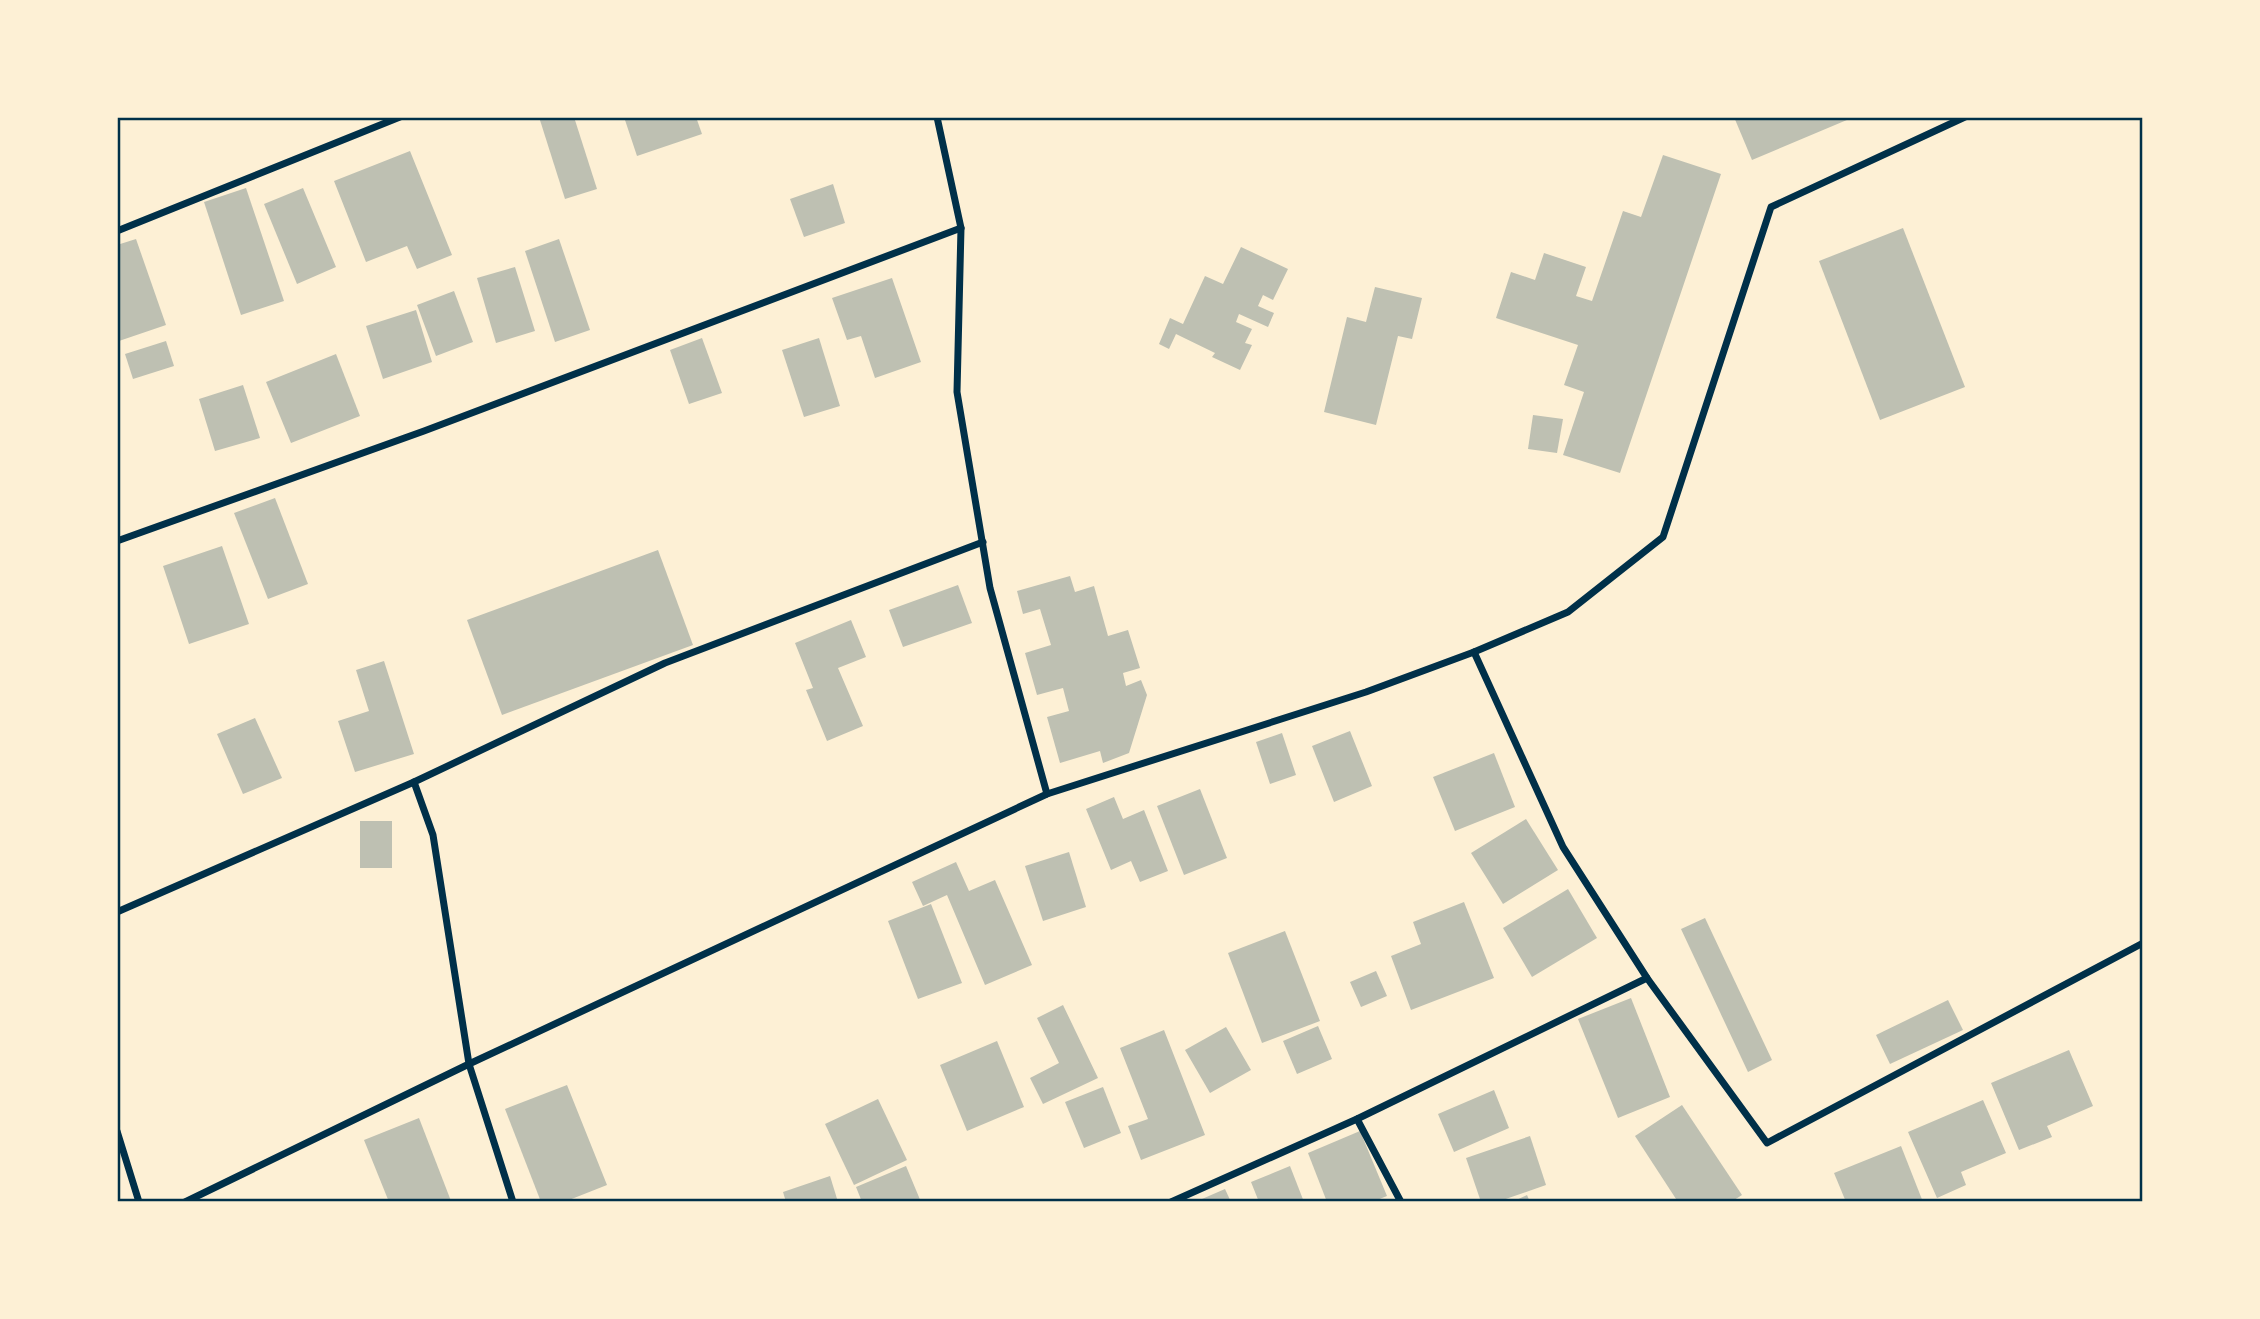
<svg xmlns="http://www.w3.org/2000/svg" width="2260" height="1319" viewBox="0 0 2260 1319" font-family="Jost,sans-serif">
<style>
.building{fill:#bec0b2}
.lines{fill:none;stroke-linecap:round;stroke-linejoin:round}
.minor{stroke:#003049;stroke-width:7}
.neatline{fill:none;stroke:#003049;stroke-width:2.5}
</style>
<rect width="100%" height="100%" fill="#fdf0d5"/>
<g class="building">
<path d="M539 117H574L597 189 565 199Z"/>
<path d="M624 117H696L702 134 637 156Z"/>
<path d="M1734 117H1854L1752 160Z"/>
<path d="M410 151 452 255 417 269 407 246 366 262 334 181Z"/>
<path d="M1663 155 1721 174 1620 473 1563 455 1584 392 1564 385 1578 345 1496 318 1511 272 1535 280 1544 253 1586 267 1576 296 1592 301 1623 211 1641 217Z"/>
<path d="M833 184 845 223 804 237 790 199Z"/>
<path d="M246 188 284 301 241 315 204 202Z"/>
<path d="M303 188 336 267 297 284 264 204Z"/>
<path d="M1903 228 1965 387 1880 420 1819 261Z"/>
<path d="M136 239 166 325 119 341 117 245Z"/>
<path d="M559 239 590 330 555 342 525 251Z"/>
<path d="M1241 247 1288 269 1273 300 1263 295 1258 306 1274 313 1268 327 1239 314 1236 322 1252 329 1245 343 1252 345 1240 370 1212 357 1215 353 1176 334 1169 349 1159 344 1170 318 1183 324 1205 276 1223 284Z"/>
<path d="M515 267 535 331 496 343 477 278Z"/>
<path d="M892 278 921 362 875 378 861 336 847 340 832 298Z"/>
<path d="M1375 287 1422 298 1412 339 1398 336 1376 425 1324 412 1347 317 1366 322Z"/>
<path d="M454 291 473 342 436 356 417 305Z"/>
<path d="M416 310 432 362 383 379 366 326Z"/>
<path d="M702 338 722 393 689 404 670 350Z"/>
<path d="M819 338 840 406 804 417 782 350Z"/>
<path d="M166 341 174 366 133 379 125 354Z"/>
<path d="M336 354 360 416 291 443 266 382Z"/>
<path d="M243 385 260 438 215 451 199 399Z"/>
<path d="M1533 415 1563 419 1557 453 1528 449Z"/>
<path d="M275 498 308 584 268 599 234 513Z"/>
<path d="M222 546 249 624 189 644 163 566Z"/>
<path d="M658 550 693 645 502 715 467 620Z"/>
<path d="M1070 576 1075 592 1094 586 1108 636 1128 630 1140 668 1123 673 1126 686 1141 680 1147 695 1129 753 1103 763 1100 751 1060 763 1047 717 1069 711 1063 688 1037 695 1025 653 1051 645 1040 609 1023 614 1017 591Z"/>
<path d="M958 585 972 623 903 647 889 610Z"/>
<path d="M851 620 866 657 838 668 863 726 827 741 806 690 813 688 795 643Z"/>
<path d="M384 661 414 754 355 772 338 721 369 711 356 670Z"/>
<path d="M255 718 282 778 243 794 217 734Z"/>
<path d="M1350 731 1372 786 1334 802 1312 746Z"/>
<path d="M1282 733 1296 775 1270 784 1256 742Z"/>
<path d="M1494 753 1515 807 1455 831 1433 777Z"/>
<path d="M1200 789 1227 858 1184 875 1157 806Z"/>
<path d="M1114 797 1123 819 1144 810 1168 871 1140 882 1131 861 1111 870 1086 809Z"/>
<path d="M1526 819 1558 870 1503 904 1471 853Z"/>
<rect x="360" y="821" width="32" height="47"/>
<path d="M1069 852 1086 907 1043 921 1025 866Z"/>
<path d="M956 862 969 891 995 880 1032 965 985 985 947 895 923 906 912 882Z"/>
<path d="M1568 889 1597 938 1532 977 1503 928Z"/>
<path d="M1464 902 1494 978 1411 1010 1391 956 1421 944 1413 922Z"/>
<path d="M931 904 962 983 918 999 888 921Z"/>
<path d="M1705 918 1772 1060 1748 1072 1681 929Z"/>
<path d="M1285 931 1320 1021 1262 1043 1228 953Z"/>
<path d="M1376 971 1387 996 1361 1007 1350 982Z"/>
<path d="M1631 998 1670 1097 1618 1118 1578 1019Z"/>
<path d="M1948 1000 1963 1030 1890 1064 1876 1035Z"/>
<path d="M1063 1005 1098 1078 1043 1104 1030 1078 1059 1063 1037 1018Z"/>
<path d="M1318 1026 1332 1059 1297 1074 1283 1041Z"/>
<path d="M1226 1027 1251 1070 1210 1093 1185 1050Z"/>
<path d="M1164 1030 1205 1135 1141 1160 1128 1126 1148 1119 1120 1048Z"/>
<path d="M997 1041 1024 1107 967 1131 940 1065Z"/>
<path d="M2069 1050 2093 1106 2047 1126 2052 1137 2019 1150 1991 1083Z"/>
<path d="M567 1085 607 1185 564 1202H541L505 1109Z"/>
<path d="M1103 1087 1121 1133 1084 1148 1065 1102Z"/>
<path d="M1494 1090 1509 1128 1454 1152 1438 1114Z"/>
<path d="M878 1099 907 1160 854 1185 825 1124Z"/>
<path d="M1983 1100 2006 1153 1961 1172 1966 1185 1937 1198 1908 1132Z"/>
<path d="M1682 1105 1742 1195 1731 1202H1678L1635 1136Z"/>
<path d="M419 1118 451 1201 449 1202H389L364 1140Z"/>
<path d="M1360 1131 1387 1196 1372 1202H1327L1308 1153Z"/>
<path d="M1530 1136 1546 1185 1497 1202H1481L1466 1158Z"/>
<path d="M1901 1146 1923 1202H1846L1834 1173Z"/>
<path d="M906 1166 921 1202H862L856 1187Z"/>
<path d="M1290 1166 1304 1202H1259L1251 1182Z"/>
<path d="M830 1176 838 1202H786L783 1192Z"/>
<path d="M1225 1189 1231 1202H1195Z"/>
<path d="M1527 1195 1530 1202H1512Z"/>
</g>
<g class="lines">
<g class="minor">
<path d="M937 117 961 228 957 392 990 588 1047 794"/>
<path d="M117 231 400 117"/>
<path d="M117 541 424 431 961 228"/>
<path d="M1474 652 1563 847 1647 978 1767 1143 2143 943"/>
<path d="M117 912 414 782"/>
<path d="M1357 1119 1401 1202"/>
<path d="M117 1131 139 1202"/>
<path d="M185 1202 469 1064 433 835 414 782 665 663 983 542"/>
<path d="M513 1202 469 1064 1047 794 1366 692 1474 652 1568 612 1663 537 1771 207 1965 117"/>
<path d="M1171 1202 1357 1119 1647 978"/>
</g>
</g>
<rect width="2260" height="1319" fill="none" stroke="#fdf0d5" stroke-width="238"/>
<rect x="119" y="119" width="2022" height="1081" class="neatline"/>
</svg>
